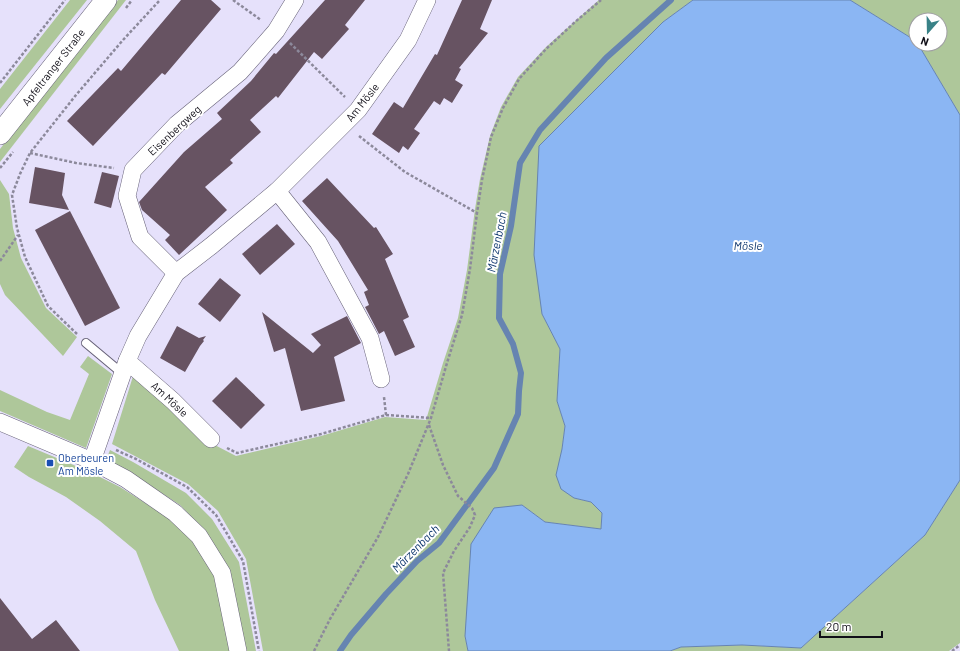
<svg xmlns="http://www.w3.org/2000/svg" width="960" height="651" viewBox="0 0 960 651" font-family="Barlow,sans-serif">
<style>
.green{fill:#aec79a}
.water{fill:#8bb6f3;stroke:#6684b1}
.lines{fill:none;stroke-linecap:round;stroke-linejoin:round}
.stream{stroke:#6684b1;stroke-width:6}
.building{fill:#675362}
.service-casing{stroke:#676278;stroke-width:10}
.minor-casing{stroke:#676278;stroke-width:18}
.tertiary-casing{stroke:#676278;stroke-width:22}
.path{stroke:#8c899b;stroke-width:2.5;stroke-dasharray:3 2;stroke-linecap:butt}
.service{stroke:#fff;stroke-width:8}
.minor{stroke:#fff;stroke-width:17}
.tertiary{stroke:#fff;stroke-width:21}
.transit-dot{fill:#1a4fb4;stroke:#fff;stroke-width:1.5}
.labels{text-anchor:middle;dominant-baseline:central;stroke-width:4;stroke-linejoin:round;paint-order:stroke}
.street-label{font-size:11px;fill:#110f18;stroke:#fff}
.transit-label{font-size:11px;fill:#164399;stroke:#fff;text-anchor:start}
.water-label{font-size:12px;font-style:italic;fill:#0f376e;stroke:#fff}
</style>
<rect width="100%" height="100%" fill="#e6e1fb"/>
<g class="green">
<path d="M70 0H87L0 109V89Z"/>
<path d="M118 0H126L0 162V149Z"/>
<path d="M599 0H693L663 22 539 146 542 314 560 349 557 401 565 426 562 449 574 498 591 502 602 513 601 529 545 522 522 505 465 636 468 651H263L246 559 218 511 188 484 112 444 134 373 209 442 236 456 321 436 385 417 426 420 443 363 458 318 467 270 475 209 480 179 490 136 501 107 518 77 546 47Z"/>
<path d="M850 0H960V115L918 44H940V20H916V41Z"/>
<path d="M0 180 9 194 13 228 21 258 46 308 77 337 63 356 5 295 0 284Z"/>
<path d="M88 356 112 374 86 448 0 411V390L47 412 70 420 89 374 80 367Z"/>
<path d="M28 446 88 471 120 487 172 520 193 541 214 575 231 651H179L155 600 136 551 100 521 66 497 29 477 14 467Z"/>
<path d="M110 450 133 462 186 493 212 519 239 562 256 651H244L205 531 180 505 129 472 106 460Z"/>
<path d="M960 480V643L949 651H670L681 647 742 645 801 648 925 535Z"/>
</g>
<path class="water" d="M693 0H850L916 41V44H918L960 115V480L925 535 801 648 742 645 681 647 670 651H468L465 636 471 544 494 508 522 505 545 522 601 529 602 513 591 502 574 498 561 489 556 475 562 449 565 426 557 401 560 349 542 314 534 255 539 146 663 22Z"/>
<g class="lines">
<path class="stream" d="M340 651 351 635 386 594 417 561 439 543 494 468 518 414 519 391 521 373 513 344 499 318 500 274 511 226 520 163 540 130 606 58 671 0"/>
</g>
<g class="building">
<path d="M181 0H211L221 9 165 75 162 73 93 146 67 121 118 68 121 71Z"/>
<path d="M325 0H365L345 25 349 29 322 59 314 52 278 98 276 96 250 120 261 132 230 160 233 163 205 187 227 210 179 255 165 240 170 235 142 210 139 202 184 152 222 119 217 113 251 81 274 53 276 54Z"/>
<path d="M462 0H492L480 29 488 33 459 68 461 69 455 80 463 85 452 103 444 98 440 105 434 101 414 129 420 133 408 150 403 146 399 153 372 134 394 102 403 108 435 54 437 55Z"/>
<path d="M35 167 65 173 62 195 69 210 29 203Z"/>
<path d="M102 172 119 176 111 208 94 203Z"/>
<path d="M327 178 374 228 376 227 393 254 385 259 409 317 403 320 415 347 395 356 384 331 379 334 365 307 369 305 364 292 368 290 338 241 302 201Z"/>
<path d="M70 211 120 308 85 326 35 230Z"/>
<path d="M277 224 295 244 260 275 242 254Z"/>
<path d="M220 278 241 295 220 322 198 304Z"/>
<path d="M262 312 313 353 321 345 311 334 347 316 361 343 334 357 345 401 301 411 285 348 274 352Z"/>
<path d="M177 326 199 338 206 336 203 340 204 341 200 346 185 372 160 358Z"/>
<path d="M236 377 265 405 241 429 212 401Z"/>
<path d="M0 598 32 639 56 620 80 651H0Z"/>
</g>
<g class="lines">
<defs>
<path id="service" d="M86 343 123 374"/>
<g id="minor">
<path d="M277 191 318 242 370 338 381 379"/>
<path d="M176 273 140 237 127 196 133 170 177 124 240 72 276 31 295 0"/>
<path d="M127 361 173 401 211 439"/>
<path d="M0 422 92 461 126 479 175 513 199 536 222 573 238 651"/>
<path d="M92 461 127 361 138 336 176 273 211 246 277 191 358 110 408 40 427 0"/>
</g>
<path id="tertiary" d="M0 134 106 0"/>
</defs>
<use href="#service" class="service-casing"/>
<use href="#minor" class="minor-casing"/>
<use href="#tertiary" class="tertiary-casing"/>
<g class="path">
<path d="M233 0 261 20"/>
<path d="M126 8 132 0"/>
<path d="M290 43 345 97"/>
<path d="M0 83 65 0"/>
<path d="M359 136 405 172 477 213"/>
<path d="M30 153 76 163 114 168"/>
<path d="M0 168 13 152"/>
<path d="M0 261 18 235"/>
<path d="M77 334 48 306 25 257 17 228 12 195 20 174 30 153 76 95 123 40 160 0"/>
<path d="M386 415 431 418"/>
<path d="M429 425 443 465 458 496 472 508 475 515 470 527 454 551 443 573 449 651"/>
<path d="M227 448 237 453 321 434 386 415 384 397"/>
<path d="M116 450 136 459 187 487 216 515 243 561 259 651"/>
<path d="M314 651 330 619 378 537 408 474 431 418 447 363 462 315 470 269 477 213 482 180 491 137 503 108 519 79 546 49 575 22 601 0"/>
<path d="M952 651 960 645"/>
</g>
<use href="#service" class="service"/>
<use href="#minor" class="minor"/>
<use href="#tertiary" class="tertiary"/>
</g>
<rect class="transit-dot" x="46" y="459" width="8" height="8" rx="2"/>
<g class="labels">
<g class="street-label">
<text transform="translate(53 67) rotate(-52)">Apfeltranger Straße</text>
<text transform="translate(362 102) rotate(-51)">Am Mösle</text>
<text transform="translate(174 130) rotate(-43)">Eisenbergweg</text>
<text transform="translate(170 399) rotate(43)">Am Mösle</text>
</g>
<g class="transit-label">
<text x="58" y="457">Oberbeuren<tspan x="58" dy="13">Am Mösle</tspan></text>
</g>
<g class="water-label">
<text transform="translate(496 242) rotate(-79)">Märzenbach</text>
<text x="748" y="245">Mösle</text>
<text transform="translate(415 548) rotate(-45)">Märzenbach</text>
</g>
</g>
<g transform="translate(928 32) rotate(200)"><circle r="19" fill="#ffffff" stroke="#a09fa3"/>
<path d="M0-3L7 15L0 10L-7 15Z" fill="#398287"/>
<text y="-6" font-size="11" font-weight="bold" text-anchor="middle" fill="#110f18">N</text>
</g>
<path d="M820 631v6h62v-6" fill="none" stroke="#110f18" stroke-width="2"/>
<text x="826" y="631" font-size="12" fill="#110f18" stroke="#ffffff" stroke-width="3" paint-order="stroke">20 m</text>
</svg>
